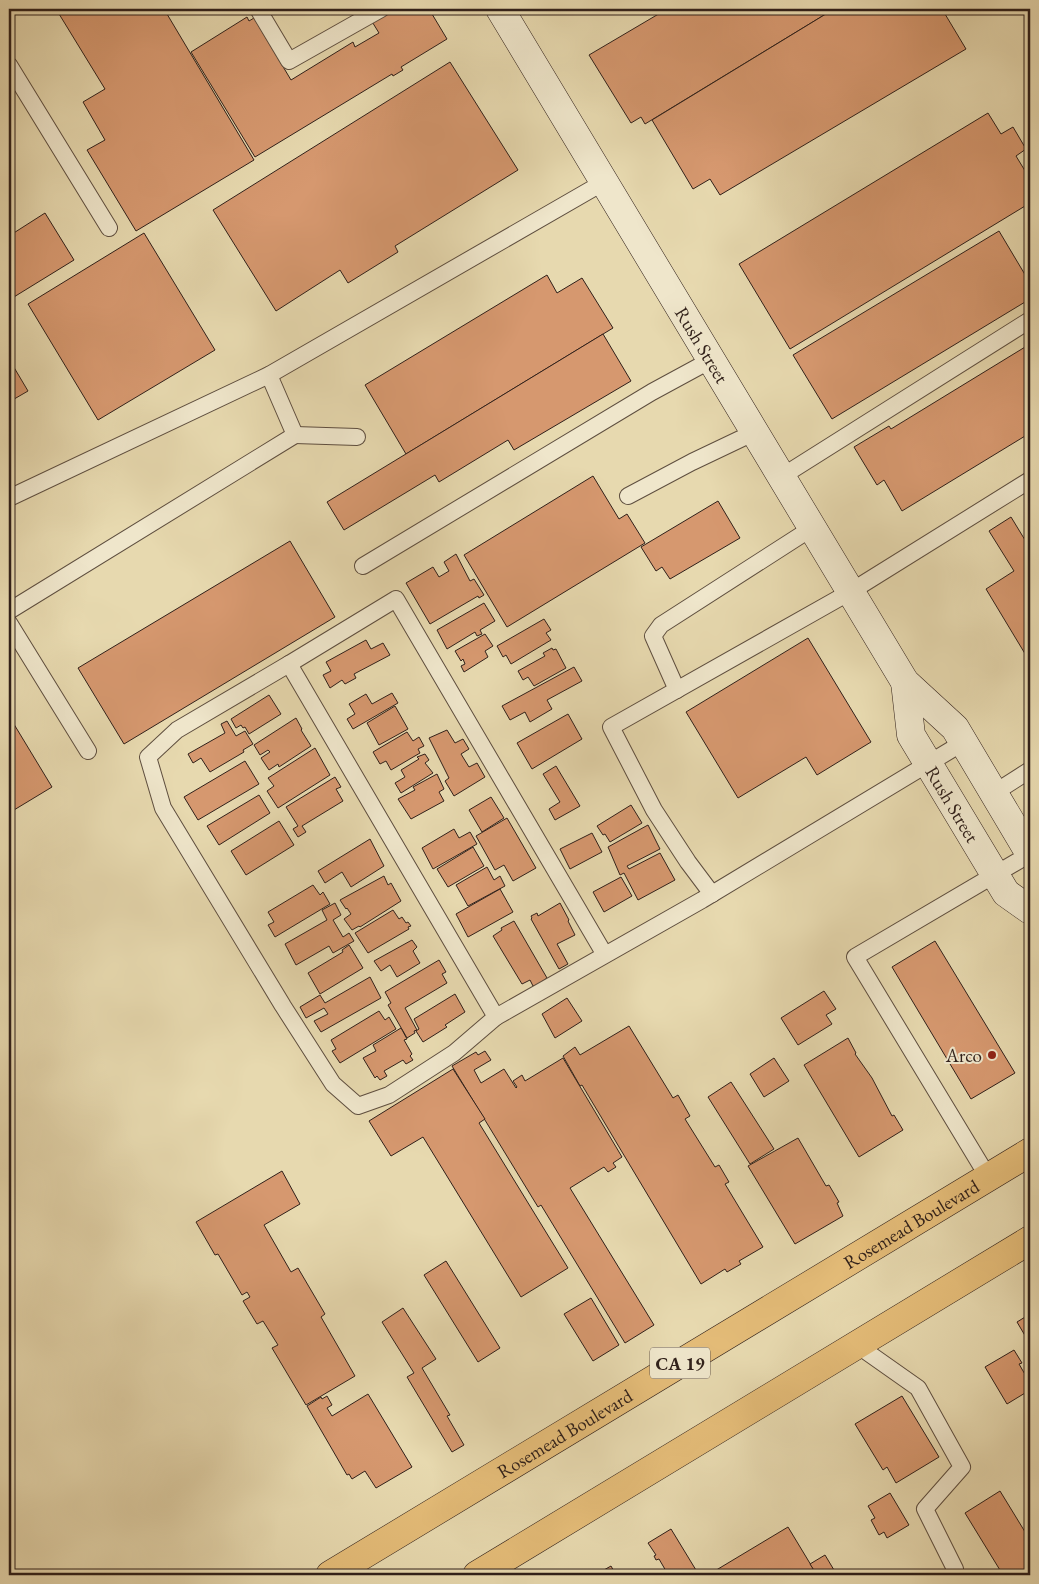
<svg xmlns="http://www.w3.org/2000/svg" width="1039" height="1584" viewBox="0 0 1039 1584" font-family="'EB Garamond',serif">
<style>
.building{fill:#d6986f;stroke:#30201a}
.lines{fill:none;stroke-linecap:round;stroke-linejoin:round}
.lane-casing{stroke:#5e4e3f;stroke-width:18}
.secondary-casing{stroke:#30201a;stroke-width:29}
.primary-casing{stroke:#30201a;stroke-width:29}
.lane{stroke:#efe6cb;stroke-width:16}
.secondary{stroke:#efe6cb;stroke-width:28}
.primary{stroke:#e4bc78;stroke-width:28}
.poi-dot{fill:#8f2418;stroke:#efe6cb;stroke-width:2}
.labels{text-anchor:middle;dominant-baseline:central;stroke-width:4;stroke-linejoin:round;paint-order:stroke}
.shield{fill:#efe6cb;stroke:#695b4f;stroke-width:1}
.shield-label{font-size:18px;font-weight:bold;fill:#30201a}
.street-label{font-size:19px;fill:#30201a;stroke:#efe6cb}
.poi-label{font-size:19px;fill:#30201a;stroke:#efe6cb;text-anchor:end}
</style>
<rect width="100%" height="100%" fill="#e7d9af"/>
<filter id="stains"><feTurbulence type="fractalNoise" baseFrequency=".004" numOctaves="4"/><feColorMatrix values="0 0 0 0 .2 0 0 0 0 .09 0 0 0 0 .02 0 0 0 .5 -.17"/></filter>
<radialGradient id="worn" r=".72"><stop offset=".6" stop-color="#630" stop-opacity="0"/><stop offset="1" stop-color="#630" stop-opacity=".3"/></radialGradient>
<g class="building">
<path d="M56 9H164L254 160 136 231 87 150 105 140 83 102 105 89Z"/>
<path d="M390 9H429L447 39 401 67 403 70 393 76 392 74 255 157 191 52 247 17 249 21 254 18 291 80 353 42 355 47 379 33 371 20Z"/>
<path d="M667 9H834L645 124 641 117 631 123 589 55Z"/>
<path d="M834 9H942L966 49 720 195 710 179 693 189 652 120Z"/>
<path d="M450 62 518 170 395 246 398 252 348 283 340 270 276 311 213 210Z"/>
<path d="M988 113 1001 134 1013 127 1026 149 1016 156 1030 179V203L790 349 739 264Z"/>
<path d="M45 213 74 260 9 300V236Z"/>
<path d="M999 231 1030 283V299L832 419 793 355Z"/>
<path d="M144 233 215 350 98 420 28 304Z"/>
<path d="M547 275 557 293 582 278 613 328 406 454 365 385Z"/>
<path d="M603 334 631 381 514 450 508 440 439 482 435 475 344 530 327 502Z"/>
<path d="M1030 344V433L902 511 884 480 877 485 854 447 889 426 891 429Z"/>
<path d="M9 359 28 391 9 402Z"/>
<path d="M593 476 619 519 627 514 645 543 507 627 464 555Z"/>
<path d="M718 501 740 538 670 579 662 567 656 571 641 547Z"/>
<path d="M1011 517 1025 540 1030 537V662L986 589 1014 571 989 531Z"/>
<path d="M290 541 335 617 124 744 78 668Z"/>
<path d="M456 554 470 581 474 579 484 595 479 598 478 596 430 624 406 583 433 567 439 577 449 571 444 562Z"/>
<path d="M484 603 495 621 480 630 482 634 477 636 475 632 447 649 437 630Z"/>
<path d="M544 619 551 630 546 633 551 640 511 664 506 655 503 657 497 646Z"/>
<path d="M485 634 493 646 485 651 488 657 464 672 461 666 465 664 463 659 461 661 455 651Z"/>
<path d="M808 638 871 742 817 775 806 757 738 798 686 712Z"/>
<path d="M366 640 371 649 383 643 390 655 354 674 356 678 345 684 342 680 330 688 323 675 331 671 326 662Z"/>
<path d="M552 648 553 650 556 649 566 668 534 686 528 677 523 680 518 671 545 656 543 653Z"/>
<path d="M574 667 582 681 547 700 552 709 530 722 525 712 510 720 502 706Z"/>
<path d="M392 693 398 703 353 729 347 719 355 714 349 704 366 694 372 704Z"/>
<path d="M269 695 281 714 249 734 245 727 243 728 241 725 236 728 231 719Z"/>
<path d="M395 706 408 729 379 745 367 723Z"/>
<path d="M568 714 582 739 532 769 517 743Z"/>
<path d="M9 716 52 787 9 813Z"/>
<path d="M296 718 302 729 301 730 311 746 279 767 278 764 269 770 261 758 270 752 268 750 260 755 254 745Z"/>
<path d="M227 721 236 736 245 731 253 744 243 750 244 752 210 772 201 758 193 763 188 754 225 733 221 724Z"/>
<path d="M447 730 455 743 463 739 469 749 461 754 469 767 477 763 485 777 454 796 445 781 449 778 429 738Z"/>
<path d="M407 732 413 741 419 737 424 746 418 749 420 753 391 770 386 761 380 764 373 752Z"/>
<path d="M315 748 330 775 278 808 267 791 274 786 268 778Z"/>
<path d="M425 754 429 760 425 763 433 773 401 793 395 783 405 777 401 770 419 759 417 757Z"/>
<path d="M245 761 259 784 198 820 184 797Z"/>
<path d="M556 766 580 806 555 820 549 809 560 802 543 774Z"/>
<path d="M437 774 444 789 439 792 444 801 411 819 398 799 415 790 413 787Z"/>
<path d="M335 777 341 787 336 789 343 801 302 826 306 832 298 837 293 829 298 826 286 807Z"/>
<path d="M259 795 270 813 219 845 207 826Z"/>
<path d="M491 797 504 818 482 832 469 810Z"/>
<path d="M631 805 642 823 610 842 605 834 603 835 597 826Z"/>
<path d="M507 818 536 868 513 881 504 865 495 870 476 836Z"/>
<path d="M279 821 294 845 246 875 231 851Z"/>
<path d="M648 825 660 849 627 866 629 869 660 853 675 880 638 900 624 873 620 875 608 847Z"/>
<path d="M454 829 459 838 470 832 477 844 433 869 422 848Z"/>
<path d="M592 833 602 852 570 869 560 849Z"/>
<path d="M370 839 384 866 351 887 342 872 325 883 318 871Z"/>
<path d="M473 847 484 866 448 887 437 869Z"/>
<path d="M487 867 494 880 500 876 505 886 468 906 456 885Z"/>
<path d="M384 876 388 885 391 883 401 901 360 927 359 926 352 930 344 919 351 914 347 908 346 909 340 900Z"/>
<path d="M621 877 632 896 604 912 593 892Z"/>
<path d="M313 885 320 895 323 892 330 904 275 937 268 925 274 922 268 912Z"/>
<path d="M500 889 513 912 468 937 456 914Z"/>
<path d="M335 903 341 915 333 920 343 937 349 933 354 941 333 953 329 946 296 965 285 944 327 920 322 910Z"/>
<path d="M560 903 569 920 568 921 575 935 557 944 568 964 559 969 531 919 532 918 531 916 537 913 538 916Z"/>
<path d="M393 910 399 919 402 917 406 923 408 922 411 926 408 927 409 929 368 953 355 933Z"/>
<path d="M514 921 547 978 537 985 533 986 530 980 522 984 493 936 502 930 501 928Z"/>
<path d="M412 940 417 947 413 951 420 963 397 977 390 965 381 971 374 961Z"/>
<path d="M935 941 1015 1073 971 1099 892 967Z"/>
<path d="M349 945 363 968 320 994 308 973 343 952 342 950Z"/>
<path d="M439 960 446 972 442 974 447 983 405 1008 417 1030 414 1031 415 1033 407 1038 388 1005 391 1003 385 992Z"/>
<path d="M370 977 381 998 321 1032 314 1021 328 1014 324 1008 306 1018 300 1007 320 995 325 1003Z"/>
<path d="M824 991 836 1009 826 1015 832 1024 798 1045 781 1018Z"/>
<path d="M455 994 465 1012 445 1025 447 1027 423 1042 416 1031 419 1029 414 1019Z"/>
<path d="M567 998 582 1021 555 1038 542 1014Z"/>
<path d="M379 1011 385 1020 389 1017 396 1029 340 1063 332 1051 336 1049 331 1040Z"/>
<path d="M629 1026 673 1098 678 1095 690 1116 685 1119 715 1167 719 1165 729 1182 725 1184 763 1247 739 1261 741 1264 727 1272 725 1269 701 1284 582 1085 580 1086 563 1056 575 1047 580 1055Z"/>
<path d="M401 1028 407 1039 404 1040 412 1054 410 1056 413 1060 406 1064 403 1060 384 1071 387 1076 380 1080 377 1076 375 1078 363 1058 376 1051 373 1045Z"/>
<path d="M848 1038 856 1053 855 1054 872 1078 892 1116 894 1115 903 1130 859 1157 804 1065Z"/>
<path d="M485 1051 491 1060 474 1070 481 1083 504 1069 516 1088 517 1087 513 1081 522 1075 525 1081 563 1058 622 1157 613 1163 616 1167 608 1172 604 1167 570 1188 654 1325 625 1343 541 1205 538 1207 452 1066 476 1052 478 1055Z"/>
<path d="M774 1058 789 1081 764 1097 750 1074Z"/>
<path d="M453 1069 485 1119 479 1123 568 1268 521 1297 423 1137 391 1156 369 1121Z"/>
<path d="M731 1082 774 1149 750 1164 708 1097Z"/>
<path d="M798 1138 826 1186 829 1185 839 1202 837 1203 843 1216 795 1244 748 1166Z"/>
<path d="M282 1171 300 1204 264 1225 291 1272 298 1268 325 1314 321 1317 355 1376 306 1405 272 1348 278 1345 263 1321 257 1324 243 1301 250 1297 247 1292 242 1295 218 1254 215 1255 196 1222Z"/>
<path d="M446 1261 500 1348 478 1362 424 1275Z"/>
<path d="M591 1298 619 1345 593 1361 564 1314Z"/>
<path d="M403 1308 436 1359 422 1368 450 1415 447 1416 464 1445 452 1452 407 1377 414 1373 382 1322Z"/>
<path d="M1030 1314V1344L1017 1322Z"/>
<path d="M1014 1350 1022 1363 1019 1364 1030 1383V1390L1007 1404 985 1367Z"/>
<path d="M368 1394 412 1467 376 1488 365 1471 352 1479 349 1474 347 1475 307 1406 321 1397 322 1399 327 1396 332 1405 327 1408 332 1416Z"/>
<path d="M902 1396 939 1457 896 1483 887 1467 883 1470 855 1424Z"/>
<path d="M1000 1491 1030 1540V1570L1022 1575H1003L965 1513Z"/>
<path d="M890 1493 909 1525 887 1538 884 1532 879 1535 871 1520 875 1518 868 1506Z"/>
<path d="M788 1527 817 1575H708Z"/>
<path d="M671 1529 699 1575H664L662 1573 666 1571 659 1559 656 1560 654 1556 656 1555 648 1543Z"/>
<path d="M825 1555 837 1575H817L810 1564Z"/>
<path d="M611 1566 616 1575H595Z"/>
</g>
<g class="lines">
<defs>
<g id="lane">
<path d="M258 9 289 61 381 9"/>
<path d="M9 65 109 228"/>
<path d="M295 435 357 437"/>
<path d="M781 477 1030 320"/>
<path d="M628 496 692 462 755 432"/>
<path d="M9 498 269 375 604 182"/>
<path d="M363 566 652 392 711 360"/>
<path d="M9 611 295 435 269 375"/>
<path d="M9 623 88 751"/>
<path d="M289 664 177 730 148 757 163 808 283 1006 333 1084 358 1106 389 1095 454 1053 496 1017"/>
<path d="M677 690 653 636 661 625 812 528"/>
<path d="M994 793 1030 770"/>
<path d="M712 894 688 862 654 810 611 727 850 592 1030 480"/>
<path d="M605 955 396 599 289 664 496 1017 702 900 964 742"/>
<path d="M988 1177 855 957 1030 854"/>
<path d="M857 1345 918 1388 962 1467 925 1509 955 1569"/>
</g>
<g id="secondary">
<path id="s1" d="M500 9 905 682 955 728 1030 854"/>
<path id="s2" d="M905 682 911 735 1006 893 1030 910"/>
</g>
<g id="primary">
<path id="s3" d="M330 1575 1030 1152"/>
<path d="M477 1575 1030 1240"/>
</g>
</defs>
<use href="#lane" class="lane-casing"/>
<use href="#secondary" class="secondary-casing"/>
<use href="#primary" class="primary-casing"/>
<use href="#lane" class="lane"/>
<use href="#secondary" class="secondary"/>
<use href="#primary" class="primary"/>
</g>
<circle class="poi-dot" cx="992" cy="1055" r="5"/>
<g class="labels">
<rect class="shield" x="650" y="1347.5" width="60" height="31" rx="4"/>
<g class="shield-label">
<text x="680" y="1363">CA 19</text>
</g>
<g class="street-label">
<text stroke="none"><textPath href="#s1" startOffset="392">Rush Street</textPath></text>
<text stroke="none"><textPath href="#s2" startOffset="134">Rush Street</textPath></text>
<text stroke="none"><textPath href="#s3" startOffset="679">Rosemead Boulevard</textPath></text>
<text stroke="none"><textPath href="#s3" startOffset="274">Rosemead Boulevard</textPath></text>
</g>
<g class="poi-label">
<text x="982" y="1055">Arco</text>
</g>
</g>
<rect width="1039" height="1584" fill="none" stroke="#e7d9af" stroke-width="30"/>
<rect x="10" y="10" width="1019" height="1564" fill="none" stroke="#30201a" stroke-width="2.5"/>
<rect x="15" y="15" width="1009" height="1554" fill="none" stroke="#30201a"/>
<rect width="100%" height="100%" filter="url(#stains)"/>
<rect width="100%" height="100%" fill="url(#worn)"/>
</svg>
